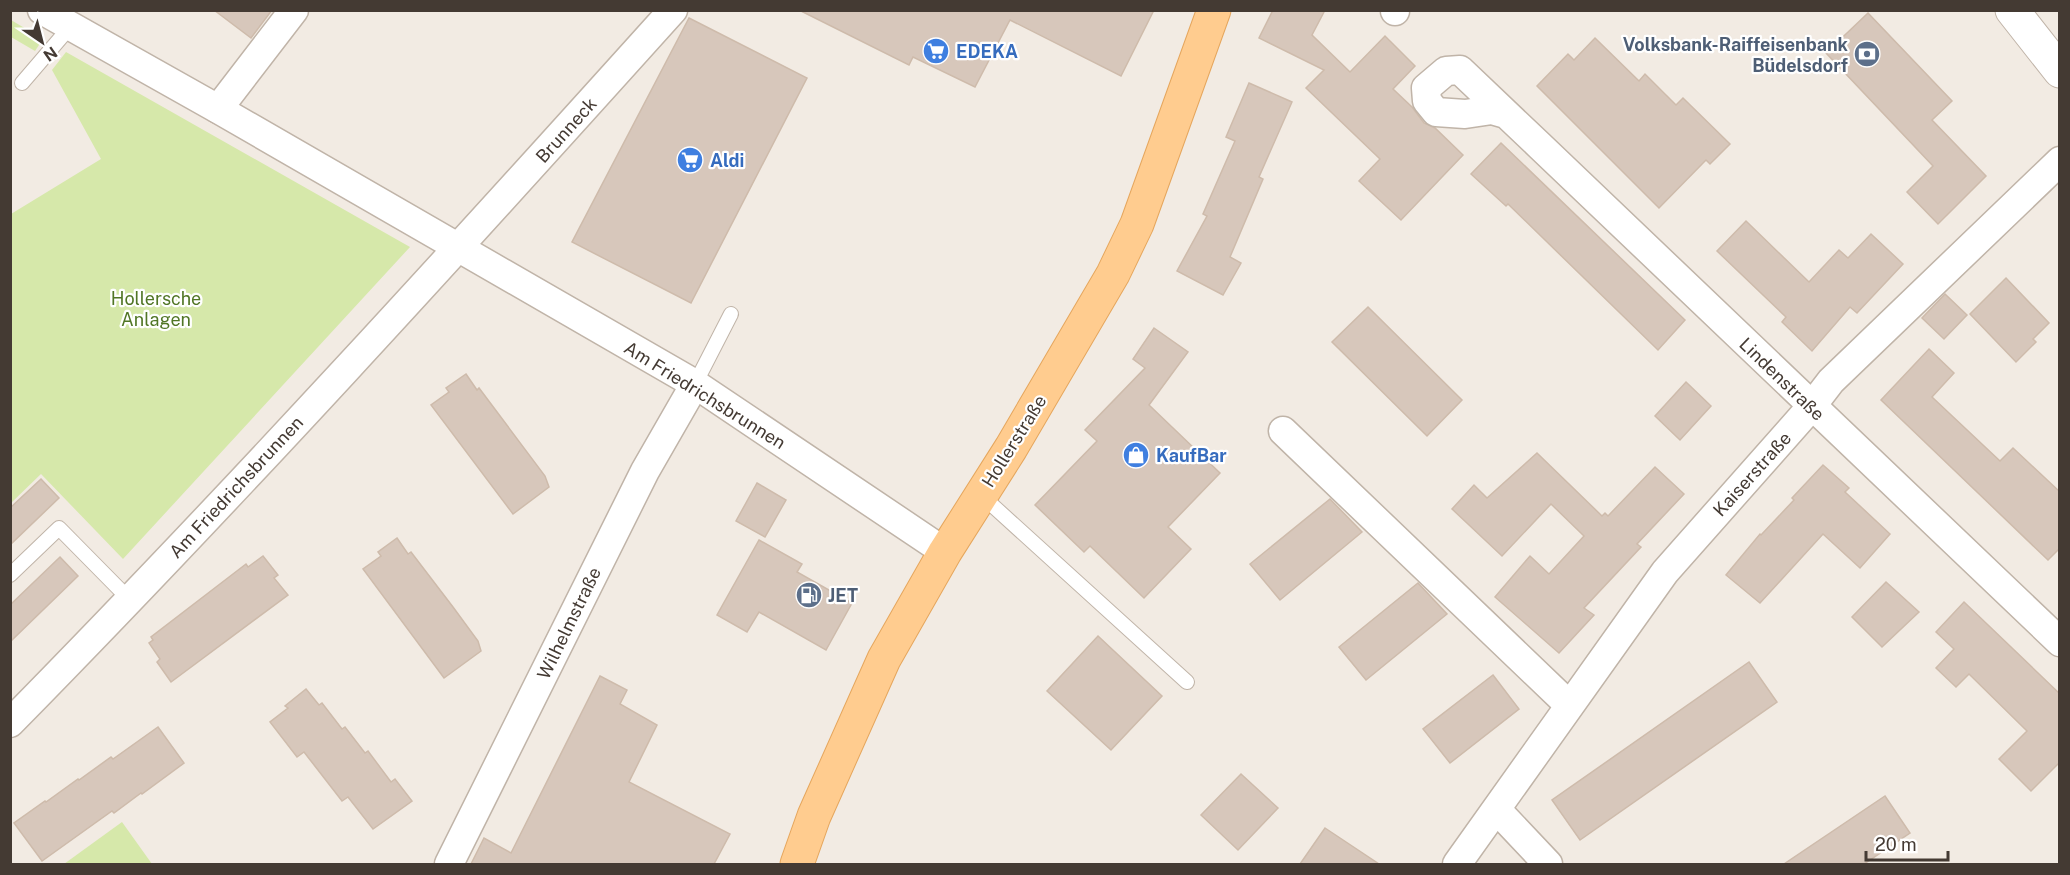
<svg xmlns="http://www.w3.org/2000/svg" width="2070" height="875" viewBox="0 0 2070 875" font-family="'Public Sans',sans-serif">
<style>
.green{fill:#d6e8aa}
.building{fill:#d7c7bb;stroke:#cebbab;stroke-width:1.5}
.lines{fill:none;stroke-linecap:round;stroke-linejoin:round}
.service-casing{stroke:#c0b4a8;stroke-width:16}
.minor-casing{stroke:#c0b4a8;stroke-width:31}
.tertiary-casing{stroke:#c0b4a8;stroke-width:35}
.primary-casing{stroke:#e5a65d;stroke-width:35}
.service{stroke:#fff;stroke-width:14}
.minor{stroke:#fff;stroke-width:28}
.tertiary{stroke:#fff;stroke-width:33}
.primary{stroke:#ffcc8f;stroke-width:33}
.labels{text-anchor:middle;dominant-baseline:central;stroke-width:4.5;stroke-linejoin:round;paint-order:stroke}
.service-label{font-size:18px;font-weight:bold;fill:#4e5e75;stroke:#fff;text-anchor:end}
.shop-label{font-size:18px;font-weight:bold;fill:#366cbe;stroke:#fff;text-anchor:start}
.street-label{font-size:18px;fill:#443a33;stroke:#fff}
.park-label{font-size:18px;fill:#517626;stroke:#fff}
</style>
<rect width="100%" height="100%" fill="#f2ebe3"/>
<g class="green">
<path d="M11 20 43 39 35 51 11 37Z"/>
<path d="M66 52 410 247 123 559 41 474 11 503V214L101 159 52 70Z"/>
<path d="M122 822 152 864H64Z"/>
</g>
<g class="building">
<path d="M214 10H272L251 38Z"/>
<path d="M799 10H1154L1121 76 1010 20 975 87 913 57 909 65Z"/>
<path d="M1273 10H1325L1312 35 1350 72 1385 36 1415 66 1393 89 1412 107 1424 123 1435 128 1463 155 1401 220 1359 181 1380 159 1306 88 1324 70 1259 38Z"/>
<path d="M1868 13 1952 101 1932 120 1986 176 1938 224 1907 192 1933 166 1826 53Z"/>
<path d="M689 18 807 78 691 303 572 242Z"/>
<path d="M1595 38 1639 81 1645 74 1676 105 1683 98 1730 144 1710 164 1706 160 1659 208 1537 86 1568 54 1574 60Z"/>
<path d="M1249 83 1292 102 1259 177 1263 179 1230 257 1241 263 1223 295 1177 271 1207 216 1203 214 1235 141 1226 137Z"/>
<path d="M1501 143 1685 320 1658 350 1508 204 1506 206 1471 174Z"/>
<path d="M1746 221 1809 282 1839 250 1848 258 1871 234 1903 264 1857 313 1850 307 1812 351 1782 322 1786 317 1717 251Z"/>
<path d="M2006 278 2049 323 2033 339 2036 342 2016 362 1970 314Z"/>
<path d="M1945 294 1967 315 1944 339 1922 318Z"/>
<path d="M1368 307 1462 400 1427 436 1332 342Z"/>
<path d="M1154 328 1188 352 1149 405 1220 473 1168 527 1191 549 1144 598 1090 546 1084 552 1035 505 1097 441 1085 430 1145 368 1133 359Z"/>
<path d="M1929 349 1954 373 1932 397 2000 461 2013 448 2060 492V548L2048 560 1881 400Z"/>
<path d="M466 374 477 390 479 388 545 476 549 487 513 514 431 405 449 392 446 388Z"/>
<path d="M1686 382 1711 406 1680 440 1655 416Z"/>
<path d="M1537 453 1602 516 1605 513 1608 516 1655 467 1684 494 1637 544 1641 547 1584 608 1594 615 1559 653 1495 597 1530 556 1549 574 1584 536 1551 504 1502 556 1452 509 1474 485 1487 498Z"/>
<path d="M1823 465 1849 488 1845 492 1890 534 1860 568 1823 534 1760 603 1726 575 1760 534 1761 535 1794 500 1792 498Z"/>
<path d="M41 479 59 498 10 545V508Z"/>
<path d="M757 483 786 500 765 537 736 521Z"/>
<path d="M1330 499 1362 532 1280 600 1250 564Z"/>
<path d="M397 538 408 554 411 552 453 607 478 641 481 651 444 678 363 569 381 556 378 552Z"/>
<path d="M759 540 802 564 797 572 852 603 826 650 759 612 747 632 717 615Z"/>
<path d="M263 556 278 575 274 578 288 595 171 682 157 662 160 659 149 643 153 640 151 637 246 564 248 567Z"/>
<path d="M60 557 78 576 10 642V605Z"/>
<path d="M1886 582 1919 612 1882 647 1852 617Z"/>
<path d="M1418 583 1447 614 1366 680 1339 647Z"/>
<path d="M1964 602 2060 694V762L2031 791 1999 759 2027 731 1969 674 1956 687 1936 668 1954 649 1936 632Z"/>
<path d="M1098 636 1162 696 1111 750 1047 691Z"/>
<path d="M1749 662 1777 702 1580 840 1552 800Z"/>
<path d="M1493 675 1519 709 1450 763 1423 729Z"/>
<path d="M600 676 627 690 620 704 657 725 629 782 730 834 714 864H471L484 838 511 853Z"/>
<path d="M306 689 319 705 322 703 342 729 345 727 365 753 368 751 391 782 395 779 412 801 373 829 348 797 342 801 304 752 297 757 270 722 288 708 285 706Z"/>
<path d="M158 727 184 763 142 794 141 793 114 813 112 811 42 861 14 823 45 801 46 802 78 779 79 780 111 757 113 759Z"/>
<path d="M1241 774 1278 808 1238 850 1201 815Z"/>
<path d="M1885 796 1910 833 1864 864H1784Z"/>
<path d="M1325 828 1379 864H1300Z"/>
</g>
<g class="lines">
<defs>
<g id="service">
<path d="M22 83 70 27"/>
<path d="M695 384 731 314"/>
<path d="M981 495 1187 682"/>
<path d="M10 575 59 528 130 600"/>
</g>
<g id="minor">
<path d="M42 10 218 109 695 384 945 552"/>
<path d="M1395 10V11"/>
<path d="M218 109 294 10"/>
<path d="M1506 114 1492 110 1465 114 1436 112 1427 101 1426 88 1446 71 1460 70 1540 146 2060 642"/>
<path d="M1283 431 1569 705"/>
<path d="M10 723C238 491 456 251 673 10"/>
<path d="M1497 810 1548 864"/>
<path d="M449 864 645 471 695 384"/>
<path d="M1457 864 1665 572 1811 407 1831 381 2060 161"/>
</g>
<path id="tertiary" d="M2012 10 2060 71"/>
<path id="primary" d="M797 864 814 816 884 659 945 552 1011 448 1113 274 1137 224 1214 10"/>
</defs>
<use href="#service" class="service-casing"/>
<use href="#minor" class="minor-casing"/>
<use href="#tertiary" class="tertiary-casing"/>
<use href="#primary" class="primary-casing"/>
<use href="#service" class="service"/>
<use href="#minor" class="minor"/>
<use href="#tertiary" class="tertiary"/>
<use href="#primary" class="primary"/>
</g>
<defs>
<symbol id="supermarket-disc" viewBox="-11 -11 22 22"><circle r="9.5" fill="#3f7fe0" stroke="#fff"/><path d="M-6-5.5h2.5l.6 2H6L4.5 2H-2.5L-4.4-4H-6ZM-1.5 3.2a1.3 1.3 0 1 0 .1 0ZM3 3.2a1.3 1.3 0 1 0 .1 0Z" fill="#fff"/></symbol>
<symbol id="bank-disc" viewBox="-11 -11 22 22"><circle r="9.5" fill="#5c6f8a" stroke="#fff"/><path d="M-6-4H6V4H-6ZM0-2.3a2.3 2.3 0 1 0 0 4.6a2.3 2.3 0 1 0 0-4.6Z" fill="#fff"/></symbol>
<symbol id="shop-disc" viewBox="-11 -11 22 22"><circle r="9.5" fill="#3f7fe0" stroke="#fff"/><path d="M-5-2.5h2.3a2.7 3.5 0 0 1 5.4 0H5L5.5 6h-11ZM-1.5-2.5h3a1.5 2.3 0 0 0-3 0Z" fill="#fff"/></symbol>
<symbol id="fuel-disc" viewBox="-11 -11 22 22"><circle r="9.5" fill="#5c6f8a" stroke="#fff"/><path d="M-5.5-6h7V0h2V4h1.3V-2.5L3-4.5l.8-.8L6-3V5H2.5V1h-1V6h-7ZM-4.2-4.7v3.2H.2V-4.7Z" fill="#fff"/></symbol>
</defs>
<g fill-rule="evenodd">
<use href="#supermarket-disc" x="921" y="36" width="30" height="30"/>
<use href="#bank-disc" x="1852" y="39" width="30" height="30"/>
<use href="#supermarket-disc" x="675" y="145" width="30" height="30"/>
<use href="#shop-disc" x="1121" y="440" width="30" height="30"/>
<use href="#fuel-disc" x="794" y="580" width="30" height="30"/>
</g>
<g class="labels">
<g class="service-label">
<text x="1848" y="44">Volksbank-Raiffeisenbank<tspan x="1848" dy="21">Büdelsdorf</tspan></text>
<text x="828" y="595" text-anchor="start">JET</text>
</g>
<g class="shop-label">
<text x="956" y="51">EDEKA</text>
<text x="710" y="160">Aldi</text>
<text x="1156" y="455">KaufBar</text>
</g>
<g class="street-label">
<text transform="translate(566 130) rotate(-48)">Brunneck</text>
<text transform="translate(1782 379) rotate(44)">Lindenstraße</text>
<text transform="translate(705 395) rotate(32)">Am Friedrichsbrunnen</text>
<text transform="translate(1014 441) rotate(-58)">Hollerstraße</text>
<text transform="translate(1752 474) rotate(-48)">Kaiserstraße</text>
<text transform="translate(236 487) rotate(-47)">Am Friedrichsbrunnen</text>
<text transform="translate(569 623) rotate(-64)">Wilhelmstraße</text>
</g>
<g class="park-label">
<text x="156" y="298">Hollersche<tspan x="156" dy="21">Anlagen</tspan></text>
</g>
</g>
<rect width="2070" height="875" fill="none" stroke="#443a33" stroke-width="24"/>
<g transform="translate(42 42) rotate(145)" stroke="#ffffff" stroke-width="4.5" paint-order="stroke">
<path d="M0-4.5L10 22L0 15L-10 22Z" fill="#443a33"/>
<text y="-9" font-size="16" font-weight="bold" text-anchor="middle" fill="#443a33">N</text>
</g>
<path d="M1866 851v9h82v-9" fill="none" stroke="#443a33" stroke-width="3"/>
<text x="1875" y="851" font-size="18" fill="#443a33" stroke="#ffffff" stroke-width="4.5" paint-order="stroke">20 m</text>
</svg>
